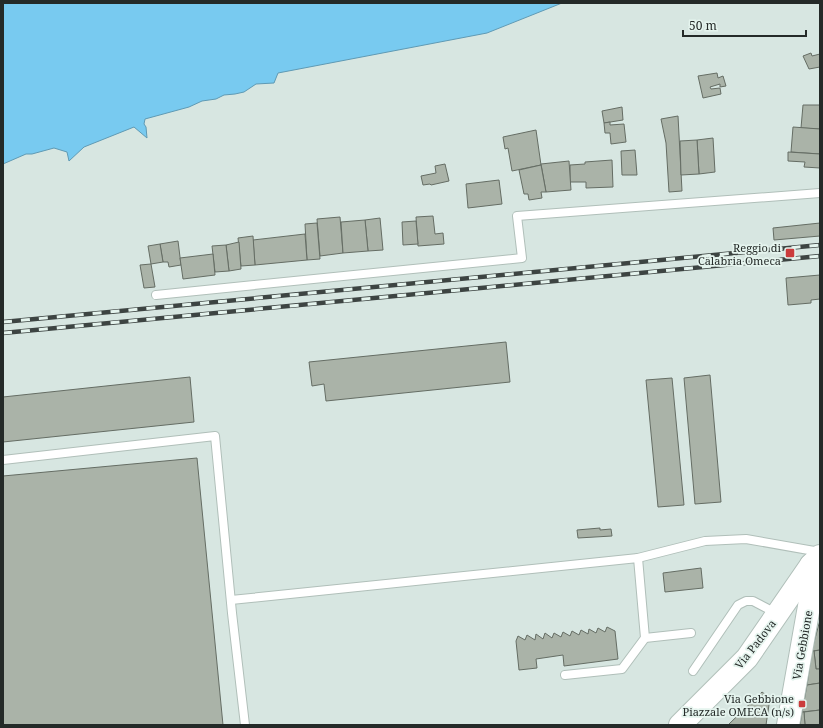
<svg xmlns="http://www.w3.org/2000/svg" width="823" height="728" viewBox="0 0 823 728" font-family="'Noto Serif',serif">
<style>
.water{fill:#78caf0;stroke:#5f9ab4}
.building{fill:#aab3a8;stroke:#656d64}
.lines{fill:none;stroke-linecap:round;stroke-linejoin:round}
.lane-casing{stroke:#b0bfb9;stroke-width:10}
.secondary-casing{stroke:#b0bfb9;stroke-width:24}
.lane{stroke:#fff;stroke-width:8}
.secondary{stroke:#fff;stroke-width:22}
.rail-casing{stroke:#3d4442;stroke-width:4.5}
.rail{stroke:#e5f4ee;stroke-width:3;stroke-dasharray:9;stroke-linecap:butt}
.poi-dot{fill:#cb3c3c;stroke:#e5f4ee;stroke-width:1.5}
.labels{text-anchor:middle;dominant-baseline:central;stroke-width:3.5;stroke-linejoin:round;paint-order:stroke}
.poi-label{font-size:11px;fill:#242a28;stroke:#e5f4ee;text-anchor:end}
.street-label{font-size:11px;fill:#242a28;stroke:#e5f4ee}
</style>
<rect width="100%" height="100%" fill="#d7e6e1"/>
<path class="water" d="M3 3H562L487 33 278 73 274 83 256 84 244 92 235 94 224 95 216 99 202 101 189 107 145 119 144 124 146 127 147 138 134 127 84 147 69 161 67 152 54 148 32 154H26L3 164Z"/>
<g class="building">
<path d="M811 53 812 56 820 54V67L809 69 803 56Z"/>
<path d="M717 73 718 78 723 76 726 86 720 87V84L710 87 711 89 720 88 721 94 703 98 698 76Z"/>
<path d="M803 105H820V129L801 128Z"/>
<path d="M622 107 623 120 604 123 602 111Z"/>
<path d="M678 116 682 191 669 192 666 143 661 119Z"/>
<path d="M610 122V125L624 124 626 142 611 144 610 133H605L604 123Z"/>
<path d="M793 127 820 129V154L791 152Z"/>
<path d="M536 130 541 165 512 171 508 148 505 149 503 137Z"/>
<path d="M713 138 715 172 699 174 697 140Z"/>
<path d="M697 140 699 174 681 175 680 141Z"/>
<path d="M635 150 637 175H622L621 151Z"/>
<path d="M788 152 820 154V168L804 167 805 162 788 161Z"/>
<path d="M612 160 613 187 586 188V182H570V165L585 164V162Z"/>
<path d="M569 161 571 190 546 192 541 164Z"/>
<path d="M445 164 449 181 431 185 430 184 423 185 421 176 436 173 435 166Z"/>
<path d="M541 165 546 192H541L542 198 529 200 528 194H524L519 170Z"/>
<path d="M499 180 502 204 468 208 466 184Z"/>
<path d="M433 216 435 234 443 233 444 244 418 246 416 217Z"/>
<path d="M340 217 343 253 320 256 317 219Z"/>
<path d="M380 218 383 250 368 251 365 220Z"/>
<path d="M365 220 368 251 343 253 341 222Z"/>
<path d="M416 221 418 244 403 245 402 222Z"/>
<path d="M317 223 320 259 307 260 305 224Z"/>
<path d="M820 223V236L774 240 773 228Z"/>
<path d="M305 234 307 260 255 265 253 240Z"/>
<path d="M253 236 255 265 241 266 238 238Z"/>
<path d="M178 241 181 265 169 267 168 262H163L160 244Z"/>
<path d="M239 242 241 269 229 271 226 245Z"/>
<path d="M160 244 163 262 151 264 148 246Z"/>
<path d="M226 245 229 271 215 272 212 246Z"/>
<path d="M213 254 215 275 183 279 180 258Z"/>
<path d="M151 264 155 287 144 288 140 265Z"/>
<path d="M820 275V299L811 300V303L788 305 786 278Z"/>
<path d="M506 342 510 382 326 401 324 384 312 386 309 362Z"/>
<path d="M710 375 721 502 695 504 684 378Z"/>
<path d="M190 377 194 422 3 442V397Z"/>
<path d="M672 378 684 505 658 507 646 380Z"/>
<path d="M197 458 223 725H3V476Z"/>
<path d="M600 528V530L611 529 612 536 578 538 577 530Z"/>
<path d="M701 568 703 588 665 592 663 573Z"/>
<path d="M820 620V650L812 651 813 646Z"/>
<path d="M607 627 615 631 618 659 564 666 563 655 536 659 537 668 519 670 516 641 518 636 525 640 527 635 535 640 536 634 543 639 545 633 552 638 554 633 561 637 563 632 570 636 572 631 579 635 581 630 588 634 589 629 596 633 598 628 605 632Z"/>
<path d="M820 650V669H816L814 651Z"/>
<path d="M812 651H814L816 669H820V683L807 685Z"/>
<path d="M820 683V710L802 712 807 685Z"/>
<path d="M762 692 770 698 766 725H728Z"/>
<path d="M820 710V725H805L804 712Z"/>
<path d="M802 712H804L805 725H800Z"/>
</g>
<g class="lines">
<defs>
<g id="lane">
<path d="M156 295 522 258 517 216 820 193"/>
<path d="M3 460 215 436 232 613 245 725"/>
<path d="M638 558 705 541 746 539 820 552"/>
<path d="M231 600 638 558 645 638 622 669 565 675"/>
<path d="M645 638 691 633"/>
<path d="M693 671 738 605 746 601H753L776 613"/>
</g>
<g id="secondary">
<path d="M680 725 747 658 811 565 820 556"/>
<path d="M788 725 811 595V565"/>
</g>
</defs>
<use href="#lane" class="lane-casing"/>
<use href="#secondary" class="secondary-casing"/>
<use href="#lane" class="lane"/>
<use href="#secondary" class="secondary"/>
<defs>
<g id="rail">
<path d="M3 322 820 245"/>
<path d="M3 333 820 256"/>
</g>
</defs>
<use href="#rail" class="rail-casing"/>
<use href="#rail" class="rail"/>
</g>
<g class="poi-dot">
<rect x="785" y="248" width="10" height="10" rx="2"/>
<rect x="798" y="700" width="8" height="8" rx="2"/>
</g>
<g class="labels">
<g class="poi-label">
<text x="781" y="247">Reggio di<tspan x="781" dy="13">Calabria Omeca</tspan></text>
<text x="794" y="698">Via Gebbione<tspan x="794" dy="13">Piazzale OMECA (n/s)</tspan></text>
</g>
<g class="street-label">
<text transform="translate(755 644) rotate(-52)">Via Padova</text>
<text transform="translate(802 645) rotate(-80)">Via Gebbione</text>
</g>
</g>
<rect width="823" height="728" fill="none" stroke="#242a28" stroke-width="8"/>
<path d="M683 30v6h123v-6" fill="none" stroke="#242a28" stroke-width="2"/>
<text x="689" y="30" font-size="12" fill="#242a28" stroke="#e5f4ee" stroke-width="3" paint-order="stroke">50 m</text>
</svg>
